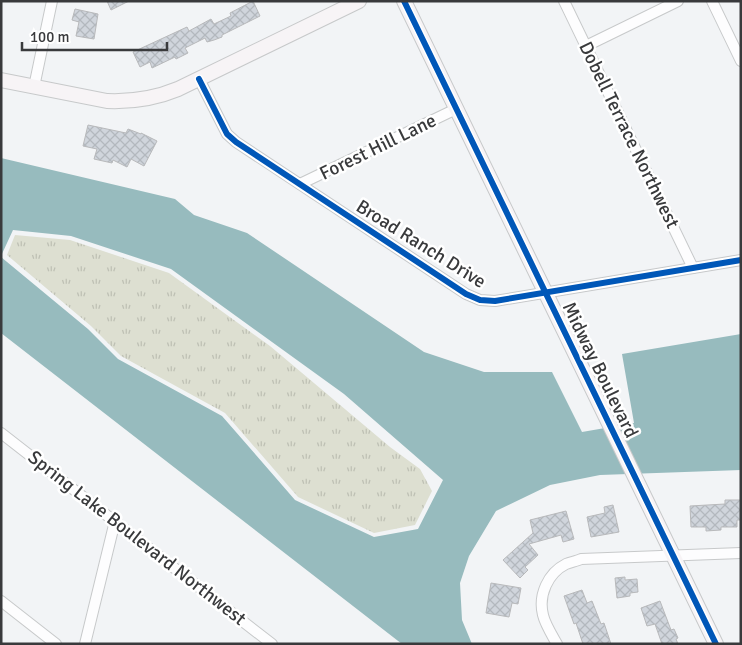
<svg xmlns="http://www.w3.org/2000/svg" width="742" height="645" viewBox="0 0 742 645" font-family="Signika,sans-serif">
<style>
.grass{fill:url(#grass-tufts)}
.water{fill:#97bbbe}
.building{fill:url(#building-cross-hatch);stroke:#b8b9bb}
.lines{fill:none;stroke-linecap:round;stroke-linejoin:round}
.street-casing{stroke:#c7c9ca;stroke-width:12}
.secondary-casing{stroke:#c7c9ca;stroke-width:16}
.street{stroke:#fdfdfe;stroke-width:10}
.secondary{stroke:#f7f4f6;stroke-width:14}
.cycleway-casing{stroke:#fff;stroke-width:9}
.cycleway{stroke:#0057b8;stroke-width:6}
.labels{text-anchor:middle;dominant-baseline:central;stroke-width:5;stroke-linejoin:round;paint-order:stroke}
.street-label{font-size:19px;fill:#393a3c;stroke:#fff}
</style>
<defs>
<pattern id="grass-tufts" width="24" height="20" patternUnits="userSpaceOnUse" patternTransform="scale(1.25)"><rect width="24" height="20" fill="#dddfd1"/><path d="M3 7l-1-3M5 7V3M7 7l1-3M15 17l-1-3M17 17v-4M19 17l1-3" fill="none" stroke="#bec0b4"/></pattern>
<pattern id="building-cross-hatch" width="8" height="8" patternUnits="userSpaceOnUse" patternTransform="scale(1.25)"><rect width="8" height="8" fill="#d0d5dc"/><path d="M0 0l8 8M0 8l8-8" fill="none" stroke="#b3b8be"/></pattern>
</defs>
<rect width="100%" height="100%" fill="#f2f4f6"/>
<path class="grass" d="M15 235 70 240 169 273 270 346 390 447 420 469 432 491 415 525 374 533 298 497 225 413 121 356 91 326 7 255Z"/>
<path class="water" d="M1 158 175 199 194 215 247 233 424 352 484 372H552L582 432 634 423 622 354 741 334V470L600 475 550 485 496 511 469 556 460 583 462 620 472 644H402L1 333V257L88 329 118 359 222 416 295 500 374 537 418 529 443 480 344 394 171 269 71 236 13 230 1 256Z"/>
<g class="building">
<path d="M107 1H129L111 10Z"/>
<path d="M253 1 260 16 222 35V37L214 40 207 42 205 38 185 48 188 53 176 59 175 57 152 68 150 62 140 67 133 52 187 27 189 31 211 19 214 24 231 16 230 13Z"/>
<path d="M75 9 98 14 94 39 76 36 79 22 72 20Z"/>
<path d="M88 125 126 133 128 129 141 134V133L157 141 144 166 131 159 127 167 113 160 112 163 94 159 97 149 83 146Z"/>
<path d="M725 500H741V520H737V527H721V530L706 531V527H691L690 506 725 504Z"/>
<path d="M613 505 619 532 591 537 587 517 605 513 604 507Z"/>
<path d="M566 511 574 539 563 542 561 535 529 544 538 555 525 567 528 570 520 578 503 560 533 533 530 520Z"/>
<path d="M625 577V580L637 579 638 592 630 593V596L617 598 615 578Z"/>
<path d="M491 583 521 588 518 604 512 603 509 617 486 613Z"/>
<path d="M582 590 587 603 592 601 601 624 604 623 611 644H583L576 623 574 624 564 596Z"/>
<path d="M660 601 671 630 674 629 678 638 676 639 678 644H662L655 624 647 626 641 608Z"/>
</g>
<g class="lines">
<defs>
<g id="street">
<path d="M564 1 693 268"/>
<path d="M712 1 741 61"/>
<path d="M586 46 678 1"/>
<path d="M199 79 227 134 236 142 466 294 480 300 495 301 741 260"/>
<path d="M34 87 52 1"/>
<path d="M300 184 456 109"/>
<path d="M1 433 272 644"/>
<path d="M1 601 56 644"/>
<path d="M85 644 115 521"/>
<path d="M557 644C552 635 545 624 543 615 538 595 548 573 566 564 571 562 577 561 581 559L741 553"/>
</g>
<g id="secondary">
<path d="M404 1 716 644"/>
<path d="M1 80 107 101C132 102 154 99 178 89L359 1"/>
</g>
</defs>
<use href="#street" class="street-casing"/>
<use href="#secondary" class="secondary-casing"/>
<use href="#street" class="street"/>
<use href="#secondary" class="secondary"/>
<defs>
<g id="cycleway">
<path d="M404 1 716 644"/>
<path d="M199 79 227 134 236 142 466 294 480 300 495 301 741 260"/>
</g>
</defs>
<use href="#cycleway" class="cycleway-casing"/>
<use href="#cycleway" class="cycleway"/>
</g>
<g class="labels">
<g class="street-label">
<text transform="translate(629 135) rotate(64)">Dobell Terrace Northwest</text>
<text transform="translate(378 147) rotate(-26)">Forest Hill Lane</text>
<text transform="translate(421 244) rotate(32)">Broad Ranch Drive</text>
<text transform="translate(600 370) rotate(64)">Midway Boulevard</text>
<text transform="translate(137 538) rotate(38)">Spring Lake Boulevard Northwest</text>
</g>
</g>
<rect width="742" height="645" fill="none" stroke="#393a3c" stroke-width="5"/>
<path d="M22 42v8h145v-8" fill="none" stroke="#393a3c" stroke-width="2.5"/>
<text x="30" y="42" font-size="15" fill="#393a3c" stroke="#ffffff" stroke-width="4" paint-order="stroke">100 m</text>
</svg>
